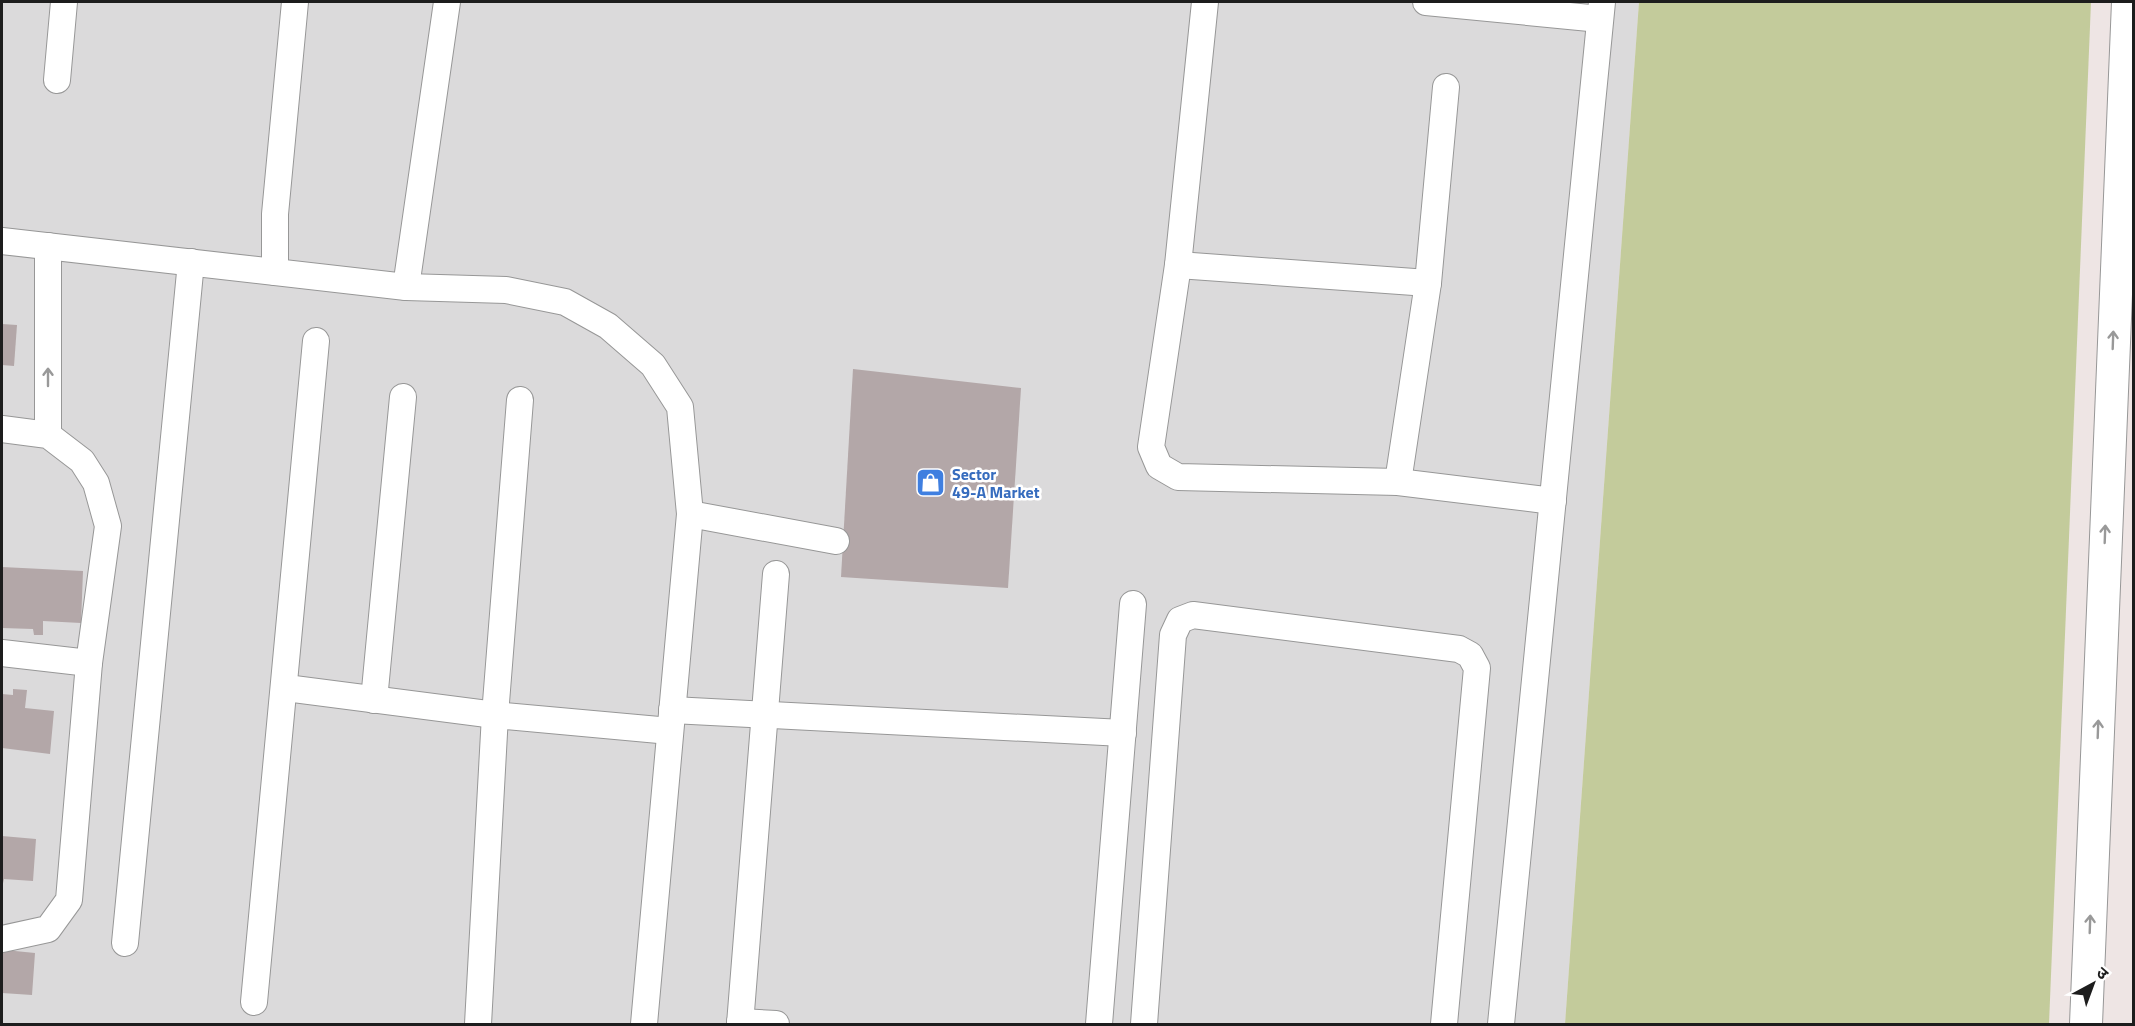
<svg xmlns="http://www.w3.org/2000/svg" width="2135" height="1026" viewBox="0 0 2135 1026" font-family="'Titillium Web','Noto Sans Devanagari',sans-serif">
<style>
.residential{fill:#dbdadb}
.forest{fill:#c3cb9b}
.building{fill:#b3a7a8}
.lines{fill:none;stroke-linecap:round;stroke-linejoin:round}
.minor-casing{stroke:#979797;stroke-width:28}
.tertiary-casing{stroke:#979797;stroke-width:34}
.minor{stroke:#fff;stroke-width:26}
.tertiary{stroke:#fff;stroke-width:32}
.oneway{stroke:#999}
.labels{text-anchor:middle;dominant-baseline:central;stroke-width:5;stroke-linejoin:round;paint-order:stroke}
.shop-label{font-size:16px;font-weight:bold;fill:#366cbe;stroke:#fff;text-anchor:start}
</style>
<rect width="100%" height="100%" fill="#eee5e4"/>
<path class="residential" d="M2 2H1639L1565 1024H2Z"/>
<path class="forest" d="M1639 2H2091L2049 1024H1565Z"/>
<g class="building">
<path d="M2 324 17 325 14 366 2 365Z"/>
<path d="M853 369 1021 388 1008 588 841 577Z"/>
<path d="M2 567 83 571 81 623 43 621V635H34L33 629 2 628Z"/>
<path d="M13 689 27 690 25 708 54 711 50 754 2 748V694L13 695Z"/>
<path d="M2 836 36 839 33 881 4 879 2 888Z"/>
<path d="M2 932 5 950 35 953 32 995 2 993Z"/>
</g>
<g class="lines">
<defs>
<g id="minor">
<path d="M1205 2 1178 265 1151 447 1159 466 1178 477 1398 482 1553 501"/>
<path d="M1426 2 1600 19"/>
<path d="M57 80 64 2"/>
<path d="M2 241 406 287 506 290 565 302 608 326 653 365 680 407 690 514 644 1024"/>
<path d="M48 246V435"/>
<path d="M1178 265 1428 283 1398 482"/>
<path d="M275 272V214L295 2"/>
<path d="M1428 283 1446 87"/>
<path d="M406 287 447 2"/>
<path d="M2 429 48 435 82 461 96 483 108 526 89 663 69 900 48 929 2 939"/>
<path d="M690 514 836 541"/>
<path d="M2 653 89 663"/>
<path d="M286 688 495 715 670 731"/>
<path d="M374 700 403 397"/>
<path d="M672 710 1123 733"/>
<path d="M125 943 191 262"/>
<path d="M254 1002 316 341"/>
<path d="M740 1022 776 1024"/>
<path d="M478 1024 495 715 520 400"/>
<path d="M740 1024 776 574"/>
<path d="M1099 1024 1133 604"/>
<path d="M1144 1024 1173 635 1180 620 1193 615 1459 649 1470 655 1477 668 1444 1024"/>
<path d="M1501 1024 1602 2"/>
</g>
<path id="tertiary" d="M2086 1024 2128 2"/>
</defs>
<use href="#minor" class="minor-casing"/>
<use href="#tertiary" class="tertiary-casing"/>
<use href="#minor" class="minor"/>
<use href="#tertiary" class="tertiary"/>
</g>
<defs><path id="oneway-shaft" d="M-6 0H5M1.5-3L5.5 0L1.5 3" fill="none" stroke-width="1.6" stroke-linecap="round" stroke-linejoin="round" transform="scale(1.5)"/></defs>
<g class="oneway">
<use href="#oneway-shaft" transform="translate(2113 340) rotate(-88)"/>
<use href="#oneway-shaft" transform="translate(48 377) rotate(-90)"/>
<use href="#oneway-shaft" transform="translate(2105 534) rotate(-88)"/>
<use href="#oneway-shaft" transform="translate(2098 729) rotate(-88)"/>
<use href="#oneway-shaft" transform="translate(2090 924) rotate(-88)"/>
</g>
<defs>
<symbol id="shop-square" viewBox="-11 -11 22 22"><rect x="-9" y="-9" width="18" height="18" rx="4" fill="#3f7fe0" stroke="#fff"/><path d="M-5-2.5h2.3a2.7 3.5 0 0 1 5.4 0H5L5.5 6h-11ZM-1.5-2.5h3a1.5 2.3 0 0 0-3 0Z" fill="#fff"/></symbol>
</defs>
<g fill-rule="evenodd">
<use href="#shop-square" x="914" y="466" width="33" height="33"/>
</g>
<g class="labels">
<g class="shop-label">
<text x="952" y="474">Sector<tspan x="952" dy="18">49-A Market</tspan></text>
</g>
</g>
<rect width="2135" height="1026" fill="none" stroke="#1d1d1d" stroke-width="6"/>
<g transform="translate(2093 984) rotate(41)" stroke="#ffffff" stroke-width="4.5" paint-order="stroke">
<path d="M0-4.5L10 22L0 15L-10 22Z" fill="#1d1d1d"/>
<text y="-9" font-size="16" font-weight="bold" text-anchor="middle" fill="#1d1d1d">उ</text>
</g>
</svg>
